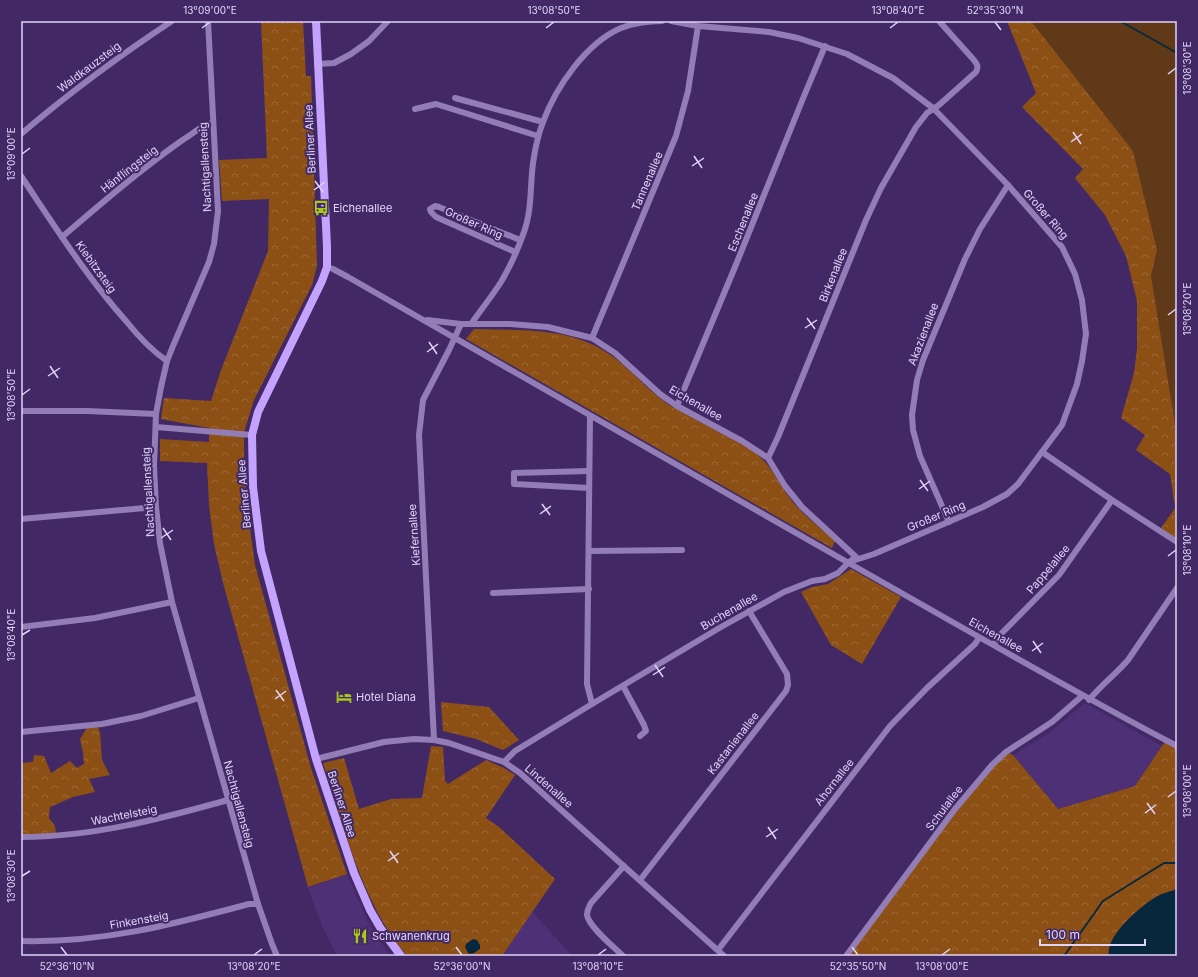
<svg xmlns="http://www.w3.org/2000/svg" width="1198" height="977" viewBox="0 0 1198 977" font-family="Inter,sans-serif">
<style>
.built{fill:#4d3075}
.green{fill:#603a18}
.forest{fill:url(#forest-crowns)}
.water{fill:#07283c}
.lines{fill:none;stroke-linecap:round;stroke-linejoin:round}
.stream{stroke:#07283c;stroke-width:2}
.street{stroke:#927db6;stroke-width:6}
.secondary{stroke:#c4a3fe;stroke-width:8}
.ticks{fill:none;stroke:#e0d4f9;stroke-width:1.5}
.labels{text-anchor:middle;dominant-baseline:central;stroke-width:4;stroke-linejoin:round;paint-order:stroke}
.street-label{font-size:11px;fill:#e0d4f9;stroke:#422966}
.poi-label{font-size:11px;fill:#e0d4f9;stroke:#422966;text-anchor:start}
.neatline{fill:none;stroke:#e0d4f9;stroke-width:1.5}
.ticks-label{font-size:10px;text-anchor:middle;fill:#e0d4f9}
</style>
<defs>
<pattern id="forest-crowns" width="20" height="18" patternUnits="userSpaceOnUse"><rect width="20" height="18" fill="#8c5014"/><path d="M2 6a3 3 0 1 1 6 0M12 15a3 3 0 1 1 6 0" fill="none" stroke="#9c6837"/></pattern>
</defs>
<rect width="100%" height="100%" fill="#422966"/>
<g class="built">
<path d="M1085 703 1162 746 1135 786 1057 809 1013 755 1049 733Z"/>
<path d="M347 874 368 922 390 956H338L331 944 322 926 308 888Z"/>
<path d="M532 911 572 956H502Z"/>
</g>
<path class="green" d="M1031 21H1177V436L1151 276 1157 250 1133 151Z"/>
<g class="forest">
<path d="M261 21H303L306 76H311L317 266 312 285 254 400 244 432V458L246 499 255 565 311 768 347 874 308 887 223 583 214 544 209 505 207 463 160 461V439L209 442V428L161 419 164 398 211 401 221 370 268 251 269 199 222 201 219 160 267 158Z"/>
<path d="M1007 21H1031L1133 151 1157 250 1151 276 1177 436V542L1159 531 1175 508 1170 474 1136 450 1145 435 1121 418 1134 373 1137 349V301L1126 256 1105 215 1075 178 1083 169 1022 107 1036 93Z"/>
<path d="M474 329C524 331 574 326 616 359 636 375 652 395 674 408 692 418 710 427 728 437 738 442 750 448 759 456 772 467 779 484 789 497 801 514 820 527 835 541L832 548 466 339Z"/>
<path d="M851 569 901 597 862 664 831 645 801 592 812 587 828 584Z"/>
<path d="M441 702 489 707 519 740 503 750 476 739 443 731Z"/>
<path d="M97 725 100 732 102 760 110 775 89 779 95 792 73 797 50 807 49 818 55 826 56 834 21 835V763L33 762 34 755 44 756 51 773 70 761 77 768 84 764 83 752 80 739 88 726Z"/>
<path d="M1166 740 1177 746V889C1170 892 1162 893 1156 897 1141 906 1105 936 1109 956H850L893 892 955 809 1006 752 1013 755 1058 809 1135 786Z"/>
<path d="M431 746 443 747 445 781 448 784 486 760 504 768 515 775 486 818 499 827 555 879 502 956H407C362 904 344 827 323 763L344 758 359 809 391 799 422 798Z"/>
</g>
<g class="water">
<path d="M1177 889V956H1109C1105 936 1141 906 1156 897 1162 893 1170 892 1177 889Z"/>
<path d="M473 939 477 940 480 945V949C475 952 473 955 468 953L465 947 466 944Z"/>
</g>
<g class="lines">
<g class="stream">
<path d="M1120 21 1177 53"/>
<path d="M1064 956 1103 901 1164 863H1177"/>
</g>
<g class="street">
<path d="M208 21 218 211 214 244 209 262 173 346 167 361 161 387 156 414 154 466 156 507 160 543 172 602 258 904 272 944 277 956"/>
<path d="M671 21 698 26 769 32 798 38 847 54 893 78 933 108 1008 185 1062 247 1075 274 1082 300 1086 334 1082 361 1077 384 1062 425 1018 484 1007 494 983 507 874 554 852 561"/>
<path d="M317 64 334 63 351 54 369 41 388 21"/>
<path d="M455 98 543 122"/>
<path d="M415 109 436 104 538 136"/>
<path d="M21 134C69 93 119 56 172 21"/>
<path d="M21 176C54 225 86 276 126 321 138 336 151 350 167 361"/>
<path d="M62 237C102 203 141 169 184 139 193 134 202 124 213 123"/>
<path d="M515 252 436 217 431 212 430 209 435 206 439 207 520 240"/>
<path d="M327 267 333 269 348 277C514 372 680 467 847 562 956 624 1065 687 1177 746"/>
<path d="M427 320 461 324H510L548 327 592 338 615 353 660 394 677 406 742 441 768 458 785 486 802 507 856 557 848 563 838 573 825 579 812 581 784 592 721 627 592 704 515 751 504 762"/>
<path d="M471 324C481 310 492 296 501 282 510 267 518 249 524 232 532 210 530 186 533 163 535 149 538 135 543 122 556 87 586 43 621 28 634 23 648 21 662 21"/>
<path d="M592 338 676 136 688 91 698 26"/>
<path d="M677 406 735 267 804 96 825 46"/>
<path d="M21 411H87L156 414"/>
<path d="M590 416 587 684 592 704"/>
<path d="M156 427 252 435"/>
<path d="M1042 452 1112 500 1177 542"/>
<path d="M768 458 778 437 866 220 881 188 916 127 927 113 939 105 976 72C979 66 977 64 973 59L939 21"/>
<path d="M589 488 514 484V473L589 471"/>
<path d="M21 519 156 507"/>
<path d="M949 522 920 456 913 430 912 415 917 380 923 360 965 259 980 229 1008 185"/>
<path d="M589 551 682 550"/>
<path d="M493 593 589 589"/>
<path d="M21 627 95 618 172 602"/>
<path d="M994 645 997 638 1059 575 1112 500"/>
<path d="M623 686 644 725 646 731 640 736"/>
<path d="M1089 700C1101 685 1116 674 1128 660L1177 588"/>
<path d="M21 732 102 724 141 716 199 698"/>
<path d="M434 740 419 435 423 400 449 350 461 324"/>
<path d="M316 759 384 742 414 739 434 740 449 743 504 762 520 773 724 956"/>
<path d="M21 837C92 837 160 819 228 800"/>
<path d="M640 880 786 691 788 685 787 674 749 611"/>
<path d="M21 941C102 943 171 925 249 904H258"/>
<path d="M718 950 890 726 927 688 975 644 979 638"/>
<path d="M623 956C614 947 589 927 587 915 587 910 589 907 591 903L624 866"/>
<path d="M846 956 955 809 992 765 1006 752 1052 722 1082 696"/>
</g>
<path class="secondary" d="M316 21 327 246V267L322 281 258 412 252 435 253 487 261 551 316 759 354 873 370 910 381 929 401 956"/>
</g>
<path class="ticks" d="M995 22 1001 30M202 28 210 22M546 28 554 22M890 28 898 22M1168 74 1176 68M1073 132 1081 144M1071 142 1082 134M22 154 30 148M694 156 702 168M692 166 704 158M315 181 323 192M314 190 325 182M1168 315 1176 309M807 318 815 329M805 328 817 320M429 342 437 354M427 352 438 344M50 366 58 378M48 376 60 368M22 395 30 389M920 480 928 491M919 489 930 481M542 504 550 515M540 514 551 506M163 528 171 540M161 538 173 530M1168 556 1176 550M22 635 30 630M1033 641 1041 653M1032 651 1043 643M655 665 663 677M653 675 665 667M276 690 284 701M275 699 286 691M1168 797 1176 791M1147 803 1155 814M1145 813 1156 805M768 827 776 839M766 837 778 829M390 851 398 863M388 861 399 853M22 876 30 871M61 947 67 955M456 947 462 955M852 947 858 955M254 955 262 949M598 955 606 949M942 955 950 949"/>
<defs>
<symbol id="bus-bare" viewBox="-9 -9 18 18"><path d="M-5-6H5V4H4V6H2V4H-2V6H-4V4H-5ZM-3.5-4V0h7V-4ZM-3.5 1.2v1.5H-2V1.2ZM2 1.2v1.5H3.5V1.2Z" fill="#a9c71b" stroke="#422966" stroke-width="2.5" paint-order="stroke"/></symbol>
<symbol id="hotel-bare" viewBox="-9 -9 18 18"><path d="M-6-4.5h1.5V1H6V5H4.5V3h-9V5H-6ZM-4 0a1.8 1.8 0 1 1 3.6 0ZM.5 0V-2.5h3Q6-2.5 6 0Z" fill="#a9c71b" stroke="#422966" stroke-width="2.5" paint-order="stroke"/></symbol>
<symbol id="restaurant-bare" viewBox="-9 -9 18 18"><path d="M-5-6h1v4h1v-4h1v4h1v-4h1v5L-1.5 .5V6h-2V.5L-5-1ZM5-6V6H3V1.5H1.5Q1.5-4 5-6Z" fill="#a9c71b" stroke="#422966" stroke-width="2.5" paint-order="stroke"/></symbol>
</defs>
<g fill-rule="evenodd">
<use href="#bus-bare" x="310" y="197" width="22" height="22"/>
<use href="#hotel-bare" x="333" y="686" width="22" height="22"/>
<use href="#restaurant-bare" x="349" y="925" width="22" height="22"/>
</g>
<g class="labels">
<g class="street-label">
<text transform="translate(89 67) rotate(-37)">Waldkauzsteig</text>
<text transform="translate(310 139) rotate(-93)">Berliner Allee</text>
<text transform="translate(205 167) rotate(-93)">Nachtigallensteig</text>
<text transform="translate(129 169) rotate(-38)">Hänflingsteig</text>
<text transform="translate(647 181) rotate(-67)">Tannenallee</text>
<text transform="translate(1046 214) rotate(49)">Großer Ring</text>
<text transform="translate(743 222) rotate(-68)">Eschenallee</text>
<text transform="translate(474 223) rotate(24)">Großer Ring</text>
<text transform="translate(96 267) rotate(54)">Kiebitzsteig</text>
<text transform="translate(833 275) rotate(-68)">Birkenallee</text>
<text transform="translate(923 334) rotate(-69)">Akazienallee</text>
<text transform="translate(696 403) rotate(30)">Eichenallee</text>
<text transform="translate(148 492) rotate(-93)">Nachtigallensteig</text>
<text transform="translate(244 494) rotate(-95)">Berliner Allee</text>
<text transform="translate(936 516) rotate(-23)">Großer Ring</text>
<text transform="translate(414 535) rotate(-94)">Kiefernallee</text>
<text transform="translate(1048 569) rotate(-50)">Pappelallee</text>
<text transform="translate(729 611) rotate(-30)">Buchenallee</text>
<text transform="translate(996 635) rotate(29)">Eichenallee</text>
<text transform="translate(733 743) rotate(-52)">Kastanienallee</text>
<text transform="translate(834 782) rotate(-52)">Ahornallee</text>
<text transform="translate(549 786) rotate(41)">Lindenallee</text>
<text transform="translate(239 804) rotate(75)">Nachtigallensteig</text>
<text transform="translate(342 804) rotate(72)">Berliner Allee</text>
<text transform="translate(944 808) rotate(-53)">Schulallee</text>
<text transform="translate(124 815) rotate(-11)">Wachtelsteig</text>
<text transform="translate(139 920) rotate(-10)">Finkensteig</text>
</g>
<g class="poi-label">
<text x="333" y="208">Eichenallee</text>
<text x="356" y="697">Hotel Diana</text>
<text x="372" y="936">Schwanenkrug</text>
</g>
</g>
<rect width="1198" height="977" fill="none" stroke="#422966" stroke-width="44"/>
<path d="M1040 939v6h105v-6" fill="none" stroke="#e0d4f9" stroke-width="2"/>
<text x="1046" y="939" font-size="12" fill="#e0d4f9" stroke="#422966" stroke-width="3" paint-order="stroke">100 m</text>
<rect x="22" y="22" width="1154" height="933" class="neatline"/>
<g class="ticks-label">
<text x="210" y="14">13°09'00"E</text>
<text x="554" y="14">13°08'50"E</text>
<text x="898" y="14">13°08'40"E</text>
<text x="995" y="14">52°35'30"N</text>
<text transform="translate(1187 68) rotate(-90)" y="4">13°08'30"E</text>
<text transform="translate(11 154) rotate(-90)" y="4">13°09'00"E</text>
<text transform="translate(1187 309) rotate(-90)" y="4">13°08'20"E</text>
<text transform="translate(11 395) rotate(-90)" y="4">13°08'50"E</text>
<text transform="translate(1187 550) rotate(-90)" y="4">13°08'10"E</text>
<text transform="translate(11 635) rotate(-90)" y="4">13°08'40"E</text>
<text transform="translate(1187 791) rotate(-90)" y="4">13°08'00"E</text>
<text transform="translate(11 876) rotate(-90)" y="4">13°08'30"E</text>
<text x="67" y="970">52°36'10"N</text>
<text x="254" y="970">13°08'20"E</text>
<text x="462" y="970">52°36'00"N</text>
<text x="598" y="970">13°08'10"E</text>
<text x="858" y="970">52°35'50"N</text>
<text x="942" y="970">13°08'00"E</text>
</g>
</svg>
